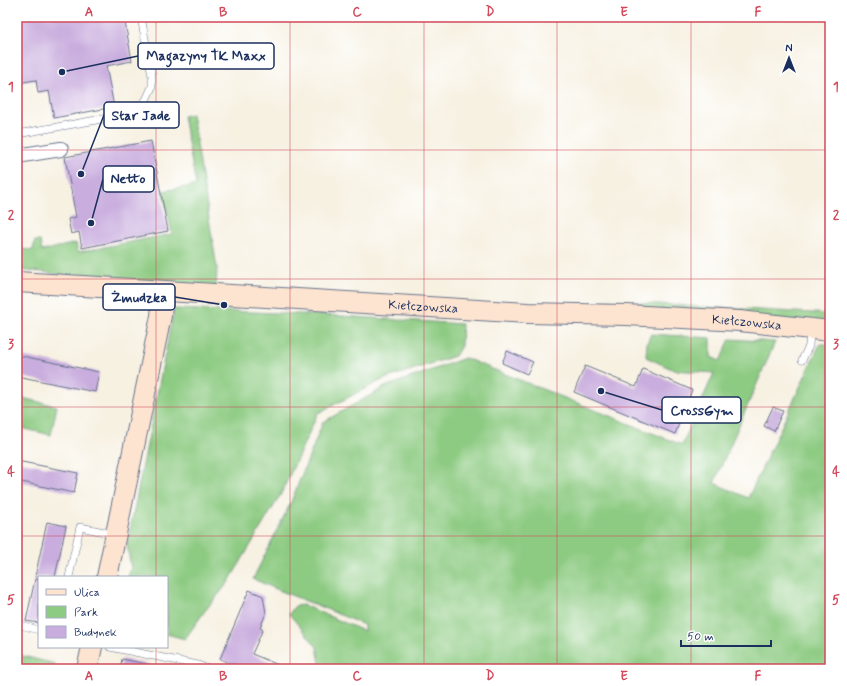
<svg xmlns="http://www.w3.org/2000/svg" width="847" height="686" viewBox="0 0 847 686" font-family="Mynerve,sans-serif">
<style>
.green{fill:#8dcb82;stroke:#547d70}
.building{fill:#c9adde}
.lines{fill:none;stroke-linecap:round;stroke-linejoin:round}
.lane-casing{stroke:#68738c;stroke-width:8}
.street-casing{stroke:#68738c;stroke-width:16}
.secondary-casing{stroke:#68738c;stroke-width:22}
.lane{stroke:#fff;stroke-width:7}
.street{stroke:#fff;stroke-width:14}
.secondary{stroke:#fde4d0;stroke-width:20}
.grid{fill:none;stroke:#d1495b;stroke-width:1;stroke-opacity:0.55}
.labels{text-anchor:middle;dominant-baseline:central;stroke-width:3.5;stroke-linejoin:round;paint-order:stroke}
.street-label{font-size:13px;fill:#1b2f5e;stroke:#fff}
.leader{fill:none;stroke:#1b2f5e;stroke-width:1.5}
.callout-dot{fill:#1b2f5e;stroke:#fff;stroke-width:1.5}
.callout{fill:#fff;stroke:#1b2f5e;stroke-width:1.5}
.callout-label{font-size:14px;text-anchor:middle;font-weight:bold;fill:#1b2f5e}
.neatline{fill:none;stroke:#d1495b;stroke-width:1.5}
.grid-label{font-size:13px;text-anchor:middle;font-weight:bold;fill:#d1495b}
</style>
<rect width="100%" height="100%" fill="#fff"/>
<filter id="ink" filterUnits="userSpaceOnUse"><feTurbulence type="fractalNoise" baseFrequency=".025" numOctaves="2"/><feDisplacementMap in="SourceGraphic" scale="8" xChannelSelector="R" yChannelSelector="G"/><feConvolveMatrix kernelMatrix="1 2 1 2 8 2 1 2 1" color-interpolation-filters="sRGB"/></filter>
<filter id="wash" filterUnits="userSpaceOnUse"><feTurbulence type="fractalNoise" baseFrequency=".012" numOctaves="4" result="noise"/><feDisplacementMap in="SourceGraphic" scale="16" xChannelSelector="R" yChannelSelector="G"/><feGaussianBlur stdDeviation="0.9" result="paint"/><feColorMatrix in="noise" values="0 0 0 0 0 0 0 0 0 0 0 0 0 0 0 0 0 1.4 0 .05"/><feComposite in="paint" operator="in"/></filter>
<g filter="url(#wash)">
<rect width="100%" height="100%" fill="#f7f1e2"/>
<g class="green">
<path d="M192 114 217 268 216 288 85 279 43 272 17 270V249L33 250 35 241H40L42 251 76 243 78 252 172 234 163 191 196 185 183 116Z"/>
<path d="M604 301 830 314V325L604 305Z"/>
<path d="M174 309 326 315 462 324 461 346 455 356 384 379 318 413 281 494 228 583 204 612 185 639 167 634V577H128L131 568 127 545Z"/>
<path d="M651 334 711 338V357L720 361 730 339 775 342 714 483 748 498 820 344H830V669H321L317 647 289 614 295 606 303 605 364 631V625L331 611 281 591 253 579 291 502 323 422 385 387 465 358 682 445 714 373 674 370 646 357 647 343Z"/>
<path d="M17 397 57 406 51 435 17 427Z"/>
<path d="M19 655 55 664 54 669H17Z"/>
</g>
<g id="blocks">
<g class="building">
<path d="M17 17H124L132 61 106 66 114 107 54 118 49 91 38 93 36 80 17 83Z"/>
<path d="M151 141 168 231 82 248 79 232 71 234 68 219 76 217 65 157Z"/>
<path d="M507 351 533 362 527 374 502 363Z"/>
<path d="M17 355 99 372 95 392 17 376Z"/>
<path d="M585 366 636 387 643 369 692 390 675 434 574 392Z"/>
<path d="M773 407 783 411 774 431 764 426Z"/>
<path d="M17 461 78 473 74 493 17 481Z"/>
<path d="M47 522 66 526 55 577H35Z"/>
<path d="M35 579 39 580V623L26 621Z"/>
<path d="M249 590 263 596 266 613 260 628 263 629 252 654 288 669H244L220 659Z"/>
<path d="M122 659 151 665V669H120Z"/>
</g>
</g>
</g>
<g filter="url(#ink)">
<use href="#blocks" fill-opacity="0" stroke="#68738c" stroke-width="1"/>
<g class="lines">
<defs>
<g id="lane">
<path d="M17 134 125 115 140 107 146 100 152 87V76L141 17"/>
<path d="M802 360 809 346 810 331"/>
<path d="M69 577 80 527 114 534"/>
<path d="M17 624 39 630"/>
<path d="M110 647 198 665 208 669"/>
</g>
<path id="street" d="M17 156 61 149"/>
<g id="secondary">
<path id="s1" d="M17 282 528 313 626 315 740 321 830 331"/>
<path d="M107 577 161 316 163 291"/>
<path d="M87 669 92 647"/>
</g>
</defs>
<use href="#lane" class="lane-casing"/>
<use href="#street" class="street-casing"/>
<use href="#secondary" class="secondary-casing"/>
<use href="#lane" class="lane"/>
<use href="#street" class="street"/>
<use href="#secondary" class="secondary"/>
</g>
</g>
<path class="grid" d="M156 17V577M290 17V669M424 17V669M557 17V669M691 17V669M17 150H830M17 279H830M17 407H830M17 536H830M156 647V669"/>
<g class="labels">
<g class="street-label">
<text stroke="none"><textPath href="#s1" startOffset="407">Kiełczowska</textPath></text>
<text stroke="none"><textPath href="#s1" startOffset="731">Kiełczowska</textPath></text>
</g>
</g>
<path class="leader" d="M62 72L138 56M81 174L104 115M91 223L103 179M224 305L175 297M601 391L662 410"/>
<g class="callout-dot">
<circle cx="62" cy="72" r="4"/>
<circle cx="81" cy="174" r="4"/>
<circle cx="91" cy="223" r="4"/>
<circle cx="224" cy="305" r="4"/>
<circle cx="601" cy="391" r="4"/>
</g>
<g class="callout">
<rect x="138" y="43" width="136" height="26" rx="4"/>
<rect x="104" y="102" width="75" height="26" rx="4"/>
<rect x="103" y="166" width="51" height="26" rx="4"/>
<rect x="103" y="284" width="72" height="26" rx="4"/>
<rect x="662" y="397" width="79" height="26" rx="4"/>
</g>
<g class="callout-label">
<text x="206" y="60">Magazyny TK Maxx</text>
<text x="141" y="120">Star Jade</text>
<text x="128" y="183">Netto</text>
<text x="139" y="302">Żmudzka</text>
<text x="702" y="415">CrossGym</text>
</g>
<rect width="847" height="686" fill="none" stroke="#fff" stroke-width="44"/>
<rect x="38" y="576" width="130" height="72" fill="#ffffff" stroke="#a4acbf"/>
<rect x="46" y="589" width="20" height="6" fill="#fde4d0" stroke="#a4acbf"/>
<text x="74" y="596" font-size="12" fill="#1b2f5e">Ulica</text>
<rect x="46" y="606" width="20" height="12" fill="#8dcb82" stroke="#a4acbf"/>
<text x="74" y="616" font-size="12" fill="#1b2f5e">Park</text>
<rect x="46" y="626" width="20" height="12" fill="#c9adde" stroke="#a4acbf"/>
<text x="74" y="636" font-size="12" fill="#1b2f5e">Budynek</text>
<g transform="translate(789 58)" stroke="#ffffff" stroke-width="3" paint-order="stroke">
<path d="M0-3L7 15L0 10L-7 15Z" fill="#1b2f5e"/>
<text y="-6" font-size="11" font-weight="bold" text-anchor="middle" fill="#1b2f5e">N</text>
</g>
<path d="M681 640v6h90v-6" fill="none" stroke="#1b2f5e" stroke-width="2"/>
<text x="687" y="640" font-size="12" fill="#1b2f5e" stroke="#ffffff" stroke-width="3" paint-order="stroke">50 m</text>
<rect x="22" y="22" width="803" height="642" class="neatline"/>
<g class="grid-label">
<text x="89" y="16">A</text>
<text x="223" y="16">B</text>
<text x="357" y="16">C</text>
<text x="490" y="16">D</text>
<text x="624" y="16">E</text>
<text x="758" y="16">F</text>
<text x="11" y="91">1</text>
<text x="836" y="91">1</text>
<text x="11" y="219">2</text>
<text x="836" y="219">2</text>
<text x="11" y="348">3</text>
<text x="836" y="348">3</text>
<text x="11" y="476">4</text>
<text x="836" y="476">4</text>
<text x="11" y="604">5</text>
<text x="836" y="604">5</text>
<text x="89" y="680">A</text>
<text x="223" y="680">B</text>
<text x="357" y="680">C</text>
<text x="490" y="680">D</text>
<text x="624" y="680">E</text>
<text x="758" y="680">F</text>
</g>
</svg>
